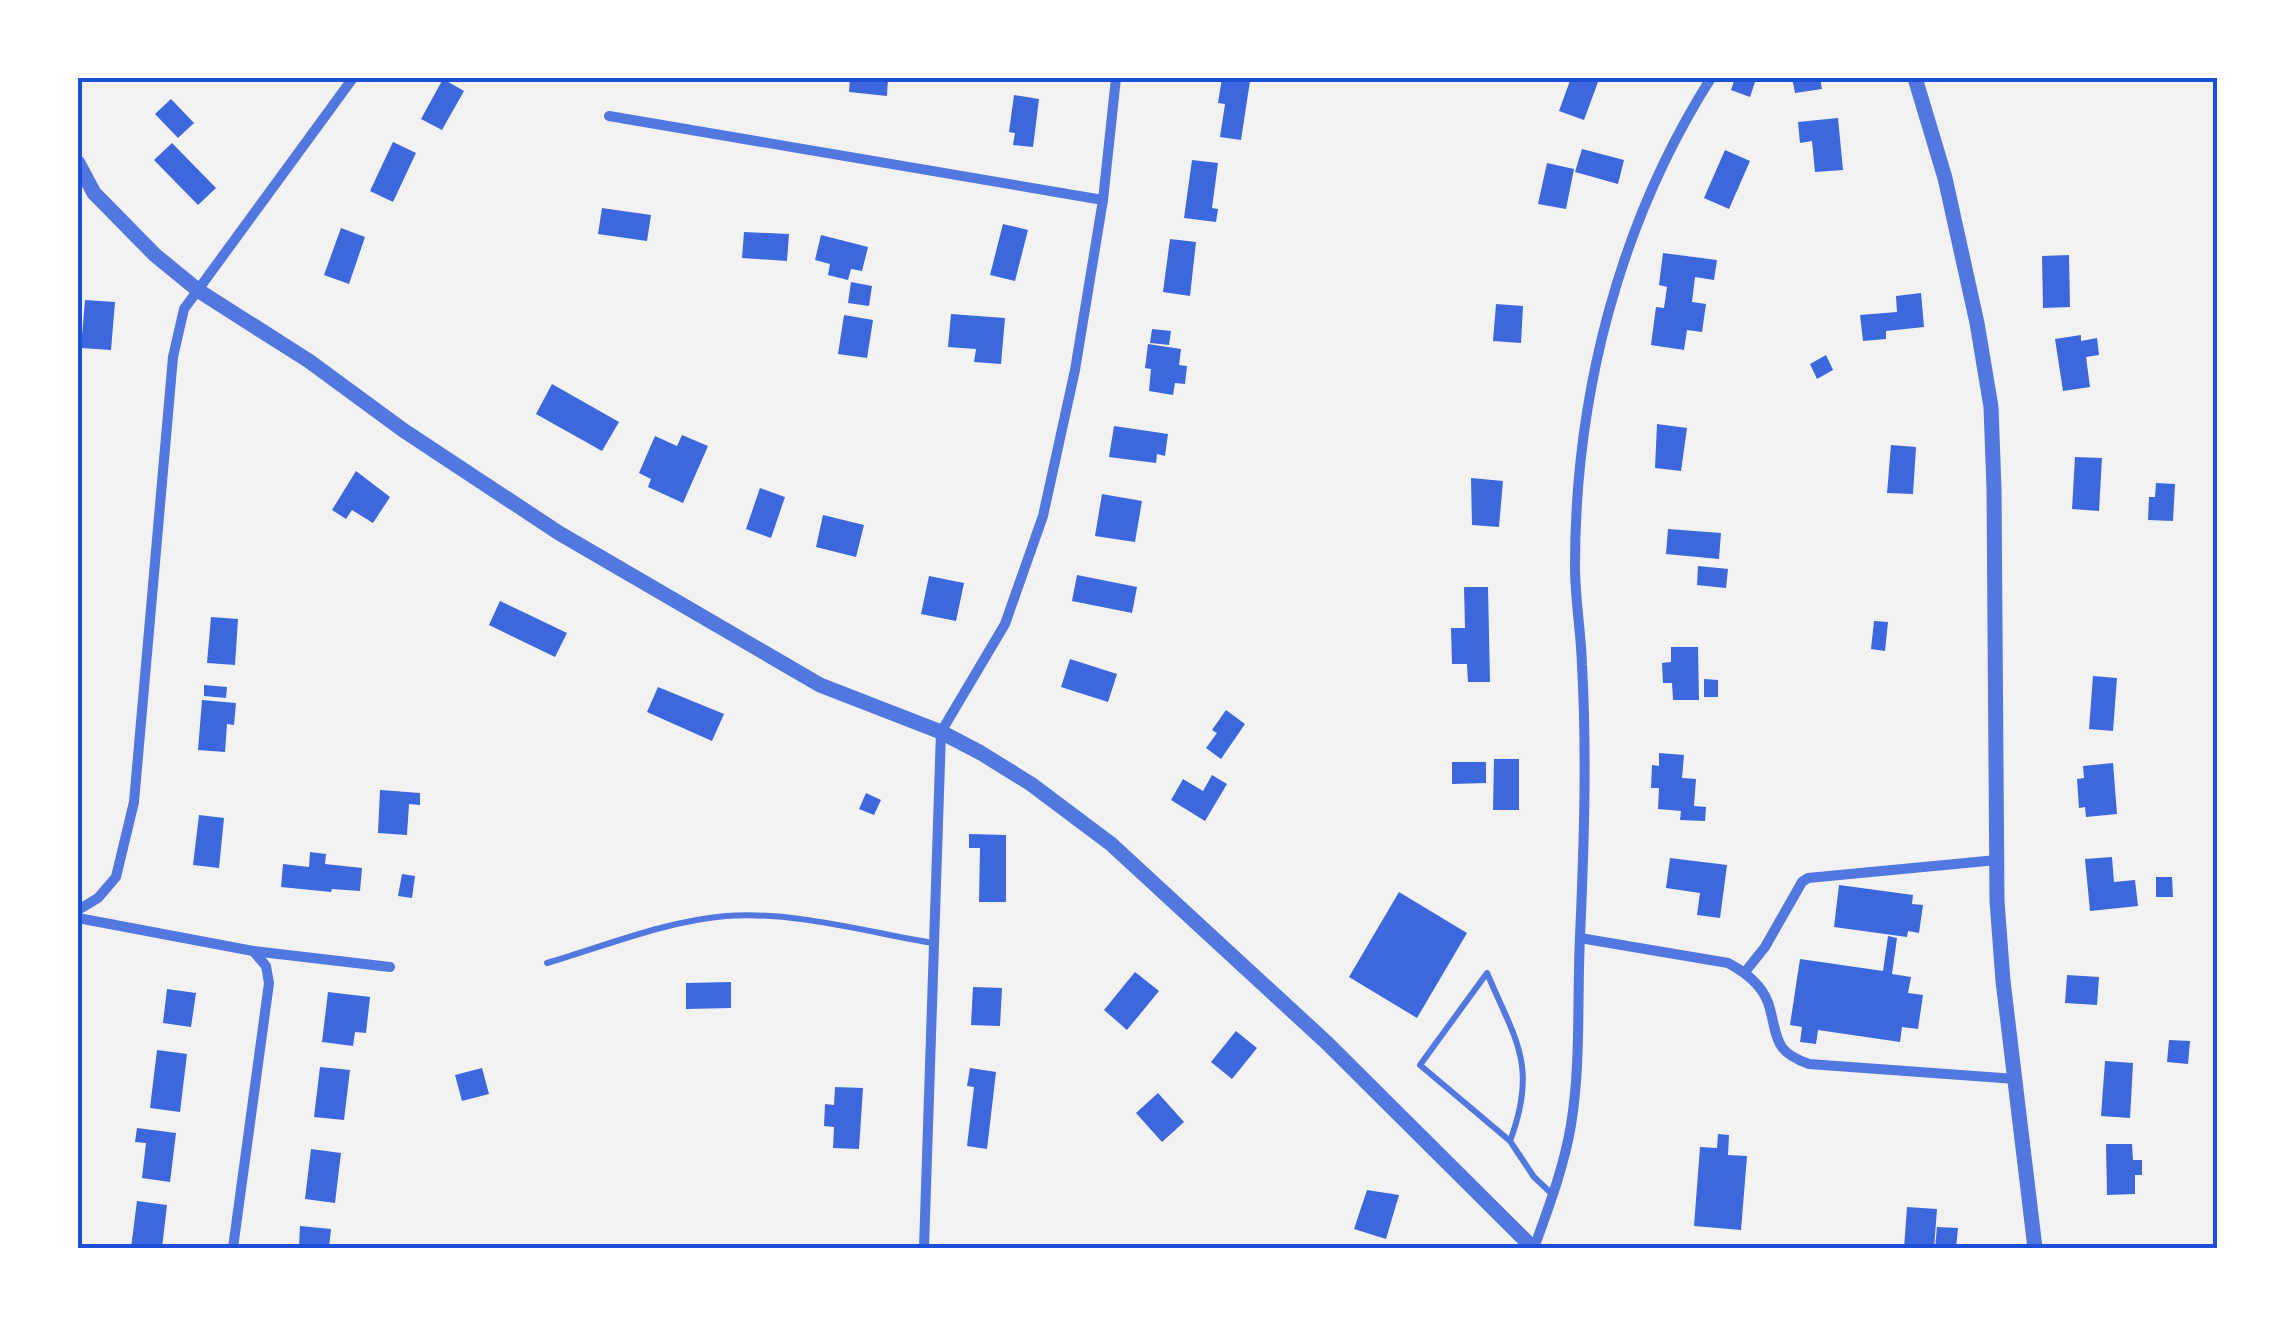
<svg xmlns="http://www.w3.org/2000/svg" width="2295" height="1326" viewBox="0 0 2295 1326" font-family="Karla,sans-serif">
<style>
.building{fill:#3d67dc}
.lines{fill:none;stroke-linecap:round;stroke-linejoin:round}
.service{stroke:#5277de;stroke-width:6}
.minor{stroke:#5277de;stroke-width:10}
.tertiary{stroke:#5277de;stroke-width:15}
.neatline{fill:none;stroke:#1d4ed8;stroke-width:4}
</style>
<rect width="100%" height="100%" fill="#f2f2f2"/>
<g class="building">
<path d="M850 78H888L887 96 849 92Z"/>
<path d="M1222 78 1250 81 1241 140 1220 137 1225 104 1218 103Z"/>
<path d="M1571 78H1586L1598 82 1584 120 1559 111Z"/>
<path d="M1735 78 1755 82 1750 97 1731 90Z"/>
<path d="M1792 78H1820L1822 89 1795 93Z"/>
<path d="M443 79 464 91 442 130 421 119Z"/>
<path d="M1014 95 1039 99 1033 147 1013 145 1015 133 1009 132Z"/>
<path d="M171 99 194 123 178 138 155 114Z"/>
<path d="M1838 118 1843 170 1815 172 1812 141 1800 143 1798 122Z"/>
<path d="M393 142 416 153 393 202 370 191Z"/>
<path d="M172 143 216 188 198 205 154 160Z"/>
<path d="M1582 149 1624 160 1618 184 1575 172Z"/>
<path d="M1725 150 1750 161 1729 209 1704 198Z"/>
<path d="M1192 160 1218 163 1212 208 1218 209 1216 222 1184 218Z"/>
<path d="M1547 163 1574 169 1566 209 1538 204Z"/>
<path d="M602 208 651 215 647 241 598 234Z"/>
<path d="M1003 224 1028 230 1015 281 990 275Z"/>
<path d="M341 228 365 237 349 284 324 275Z"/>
<path d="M744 232 789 234 787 261 742 258Z"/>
<path d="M821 235 868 247 862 271 851 269 848 280 828 275 830 264 815 260Z"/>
<path d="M1170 239 1196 242 1190 296 1163 292Z"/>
<path d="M1663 253 1717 260 1714 280 1695 277 1692 302 1706 304 1702 332 1687 330 1684 350 1651 345 1656 307 1664 308 1667 287 1659 285Z"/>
<path d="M2069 255 2070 307 2043 308 2042 256Z"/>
<path d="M851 282 872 286 869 306 848 303Z"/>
<path d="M1921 293 1924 327 1886 331V339L1863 341 1860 315 1897 312 1896 296Z"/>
<path d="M85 300 115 302 111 350 81 348Z"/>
<path d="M1496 304 1523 306 1521 343 1493 341Z"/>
<path d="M951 314 1005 318 1001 364 974 362 976 349 948 347Z"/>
<path d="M844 315 873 320 867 358 838 354Z"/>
<path d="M1152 329 1171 331 1169 345 1150 343Z"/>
<path d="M2081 335V341L2097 338 2099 355 2086 357 2090 387 2063 391 2055 339Z"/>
<path d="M1148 344 1181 349 1179 365 1187 366 1185 384 1175 383 1173 395 1149 391 1151 369 1145 368Z"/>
<path d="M1826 355 1833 370 1817 379 1810 364Z"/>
<path d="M552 384 619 422 602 451 536 414Z"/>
<path d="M1657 424 1687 428 1681 471 1655 468Z"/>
<path d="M1114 426 1168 434 1165 456 1157 454 1156 463 1109 457Z"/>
<path d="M682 435 708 446 683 503 648 487 651 479 639 473 655 436 677 446Z"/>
<path d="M1891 445 1916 447 1913 494 1887 493Z"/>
<path d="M2075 457 2102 458 2099 511 2072 509Z"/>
<path d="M356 471 390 497 373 523 352 510 346 519 332 510Z"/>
<path d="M1471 478 1503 481 1499 527 1472 525Z"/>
<path d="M2156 483 2175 484 2173 521 2148 520 2149 497H2155Z"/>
<path d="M760 488 785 497 771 538 746 529Z"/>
<path d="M1102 494 1142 501 1135 542 1095 536Z"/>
<path d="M823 515 864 525 856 557 816 547Z"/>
<path d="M1668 529 1721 533 1719 559 1666 554Z"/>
<path d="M1698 566 1728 569 1726 588 1697 585Z"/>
<path d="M1077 575 1137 587 1132 613 1072 601Z"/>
<path d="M929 576 964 583 956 621 921 614Z"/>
<path d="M1464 587H1488L1490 682H1468L1467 664H1452L1451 628H1465Z"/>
<path d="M500 601 567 633 555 657 489 625Z"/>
<path d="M211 617 238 619 235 665 207 663Z"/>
<path d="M1874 621 1888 622 1885 651 1871 649Z"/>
<path d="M1671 647H1698L1699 700H1673L1672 683H1663L1662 663 1671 662Z"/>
<path d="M1070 659 1117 674 1108 702 1061 687Z"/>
<path d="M2093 676 2117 678 2113 731 2089 729Z"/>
<path d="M1704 679 1718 680V697H1704Z"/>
<path d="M204 685 227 687 226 698 204 696Z"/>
<path d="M658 687 724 714 712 741 647 712Z"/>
<path d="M202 700 236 703 234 725 227 724 225 752 198 750Z"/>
<path d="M1226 710 1245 724 1221 759 1206 748 1217 733 1212 730Z"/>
<path d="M1659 753 1684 755 1682 778 1696 779 1694 806 1706 807 1705 821 1680 820 1681 811 1658 809 1659 788H1651L1652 765 1659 766Z"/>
<path d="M1494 759H1519V810H1493Z"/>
<path d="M1452 762H1486V783L1452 784Z"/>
<path d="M2113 763 2117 814 2086 817 2085 807 2079 808 2077 779 2084 778 2083 766Z"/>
<path d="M1212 775 1227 784 1205 821 1171 800 1183 779 1203 791Z"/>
<path d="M380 790 420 793V805L409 804 407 835 378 833Z"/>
<path d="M866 793 881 800 874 815 859 809Z"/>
<path d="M199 815 224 818 219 868 193 865Z"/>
<path d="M969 834 1006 835V902H979L980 848H969Z"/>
<path d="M310 852 326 854 325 864 362 868 360 891 332 889 331 892 281 887 283 864 309 867Z"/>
<path d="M2112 857 2114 882 2135 880 2138 906 2090 911 2085 859Z"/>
<path d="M1670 858 1727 865 1720 918 1697 915 1700 893 1666 888Z"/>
<path d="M402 874 415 876 412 898 398 896Z"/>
<path d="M2156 877H2172L2173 897H2156Z"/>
<path d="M1839 885 1913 895 1912 904 1923 905 1919 933 1908 931 1907 937 1834 927Z"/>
<path d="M1399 892 1467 933 1417 1018 1349 977Z"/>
<path d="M1888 936 1897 938 1892 974 1911 977 1908 993 1923 995 1918 1029 1902 1027 1900 1042 1818 1030 1816 1044 1800 1042 1802 1027 1790 1025 1800 959 1883 971Z"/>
<path d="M1135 972 1159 991 1127 1030 1104 1010Z"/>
<path d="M2067 975 2099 977 2097 1005 2065 1003Z"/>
<path d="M731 982V1008L686 1009V983Z"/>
<path d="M973 987 1002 988 1000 1026 971 1025Z"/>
<path d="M167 989 196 993 191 1027 163 1023Z"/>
<path d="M328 992 370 997 366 1033 355 1032 353 1046 322 1042Z"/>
<path d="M1236 1031 1257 1048 1232 1079 1211 1062Z"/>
<path d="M2169 1040 2190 1041 2188 1064 2167 1062Z"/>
<path d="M157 1050 187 1054 180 1112 150 1108Z"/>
<path d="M2105 1061 2133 1063 2130 1118 2101 1116Z"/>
<path d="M320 1067 350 1070 344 1120 314 1117Z"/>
<path d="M482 1068 489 1094 462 1101 455 1075Z"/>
<path d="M970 1068 996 1072 987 1149 967 1146 974 1087 967 1086Z"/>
<path d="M835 1087 863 1088 859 1149 833 1148 834 1127 824 1126 825 1104 834 1105Z"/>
<path d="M1158 1093 1184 1122 1162 1142 1136 1113Z"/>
<path d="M137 1128 176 1133 170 1182 142 1178 146 1143 135 1142Z"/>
<path d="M1718 1134 1729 1135 1728 1155 1747 1156 1741 1230 1694 1226 1700 1147 1717 1148Z"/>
<path d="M2106 1144H2132L2133 1160H2142V1175H2135V1194L2107 1195Z"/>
<path d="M311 1149 341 1153 335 1203 305 1199Z"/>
<path d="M1367 1190 1399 1195 1386 1239 1354 1229Z"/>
<path d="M137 1201 167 1205 162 1248H131Z"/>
<path d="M1907 1207 1937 1209 1934 1248H1904Z"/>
<path d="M300 1226 331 1229 329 1248H299Z"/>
<path d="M1937 1227 1958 1228 1956 1248H1935Z"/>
</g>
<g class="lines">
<g class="service">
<path d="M547 963C605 946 666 921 726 916 794 911 867 932 933 943"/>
<path d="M1510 1141C1538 1066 1516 1041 1487 973L1420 1065 1510 1141 1534 1177 1552 1194"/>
</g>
<g class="minor">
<path d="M609 116 1103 200"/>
<path d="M78 910 98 898 116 877 134 802 173 357 184 309 353 78"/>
<path d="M78 918 253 951 390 967"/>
<path d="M1580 938 1728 963C1747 973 1765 987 1770 1009 1778 1040 1775 1052 1809 1064L2016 1079"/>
<path d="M1745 972 1765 947 1802 882 1808 878 1997 860"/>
<path d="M233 1248 269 983 266 966 254 952"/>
<path d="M924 1248 941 732 1005 624 1043 516 1075 370 1103 200 1116 78"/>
<path d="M1534 1248C1548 1209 1564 1167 1571 1125 1581 1064 1577 999 1580 937 1584 846 1587 756 1582 665 1581 632 1575 599 1575 566 1575 395 1619 223 1711 78"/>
</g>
<g class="tertiary">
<path d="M1915 78 1945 178 1977 323 1991 407 1994 489 1997 901 2003 981 2035 1248"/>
<path d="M78 163 94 193 155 255 199 291 309 361 403 430 559 533 820 685 941 732 981 753 1031 784 1111 844 1327 1043 1533 1248"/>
</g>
</g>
<rect width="2295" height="1326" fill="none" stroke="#ffffff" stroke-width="160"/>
<rect x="80" y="80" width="2135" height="1166" class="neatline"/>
</svg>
